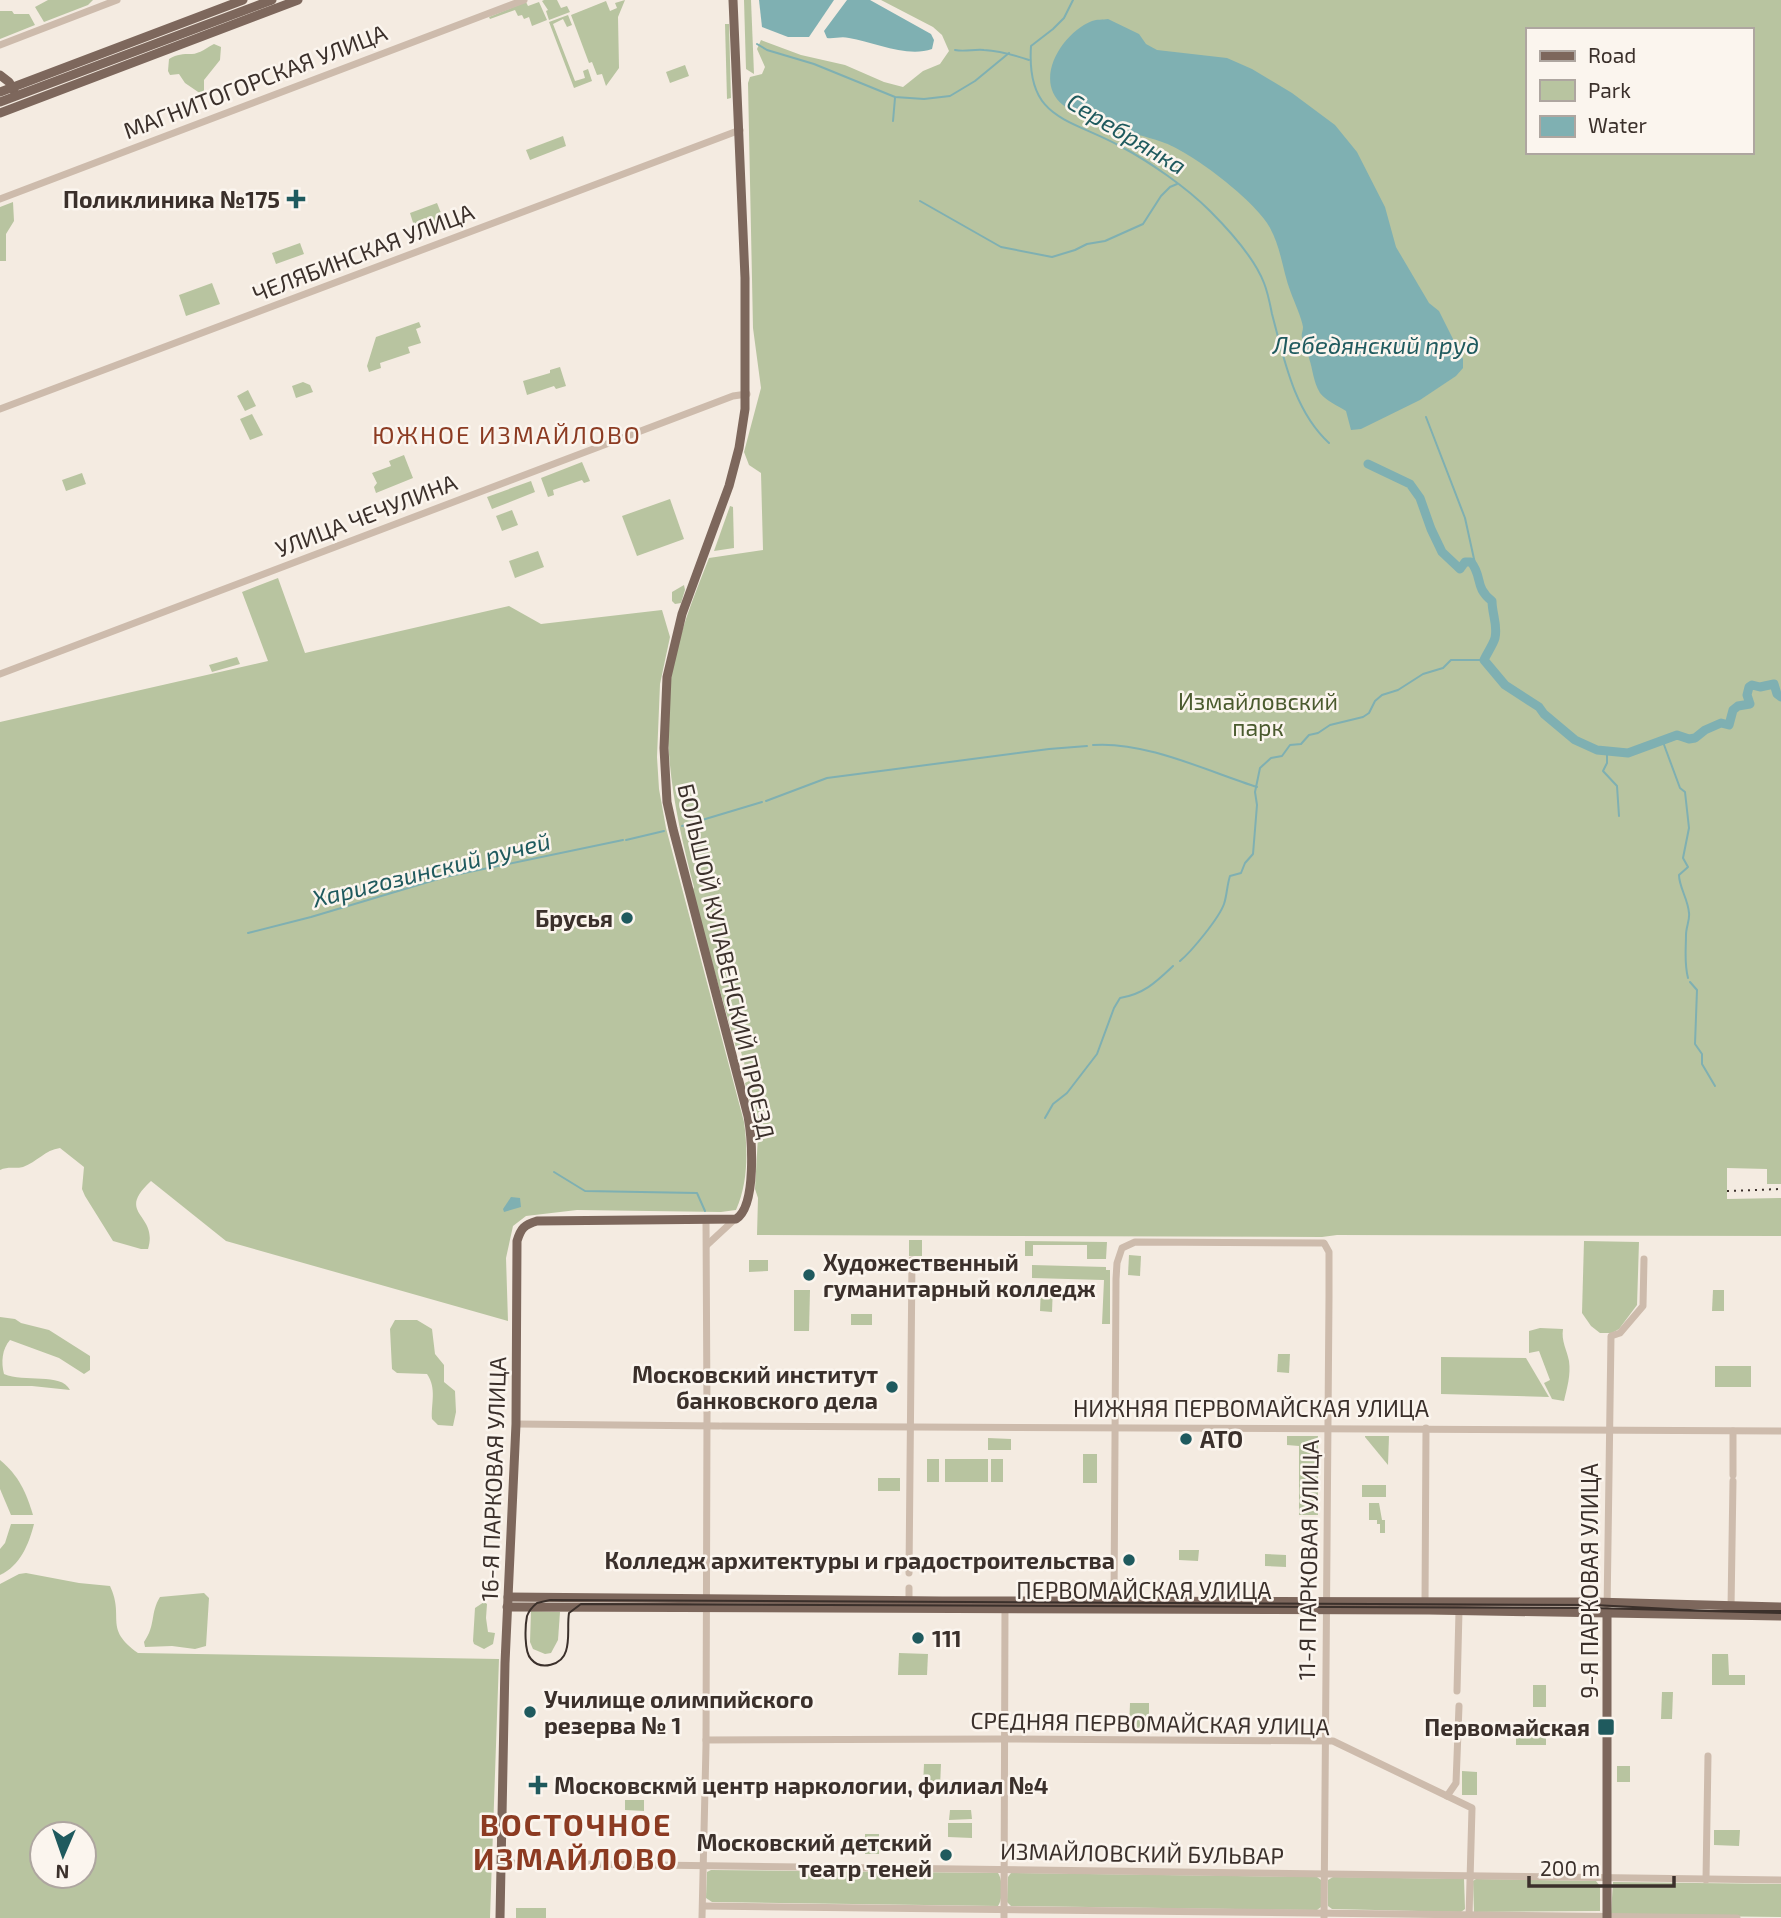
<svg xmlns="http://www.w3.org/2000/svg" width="1781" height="1918" viewBox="0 0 1781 1918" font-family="'Exo 2',sans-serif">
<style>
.green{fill:#b8c4a0;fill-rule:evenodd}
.water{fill:#7fb0b2}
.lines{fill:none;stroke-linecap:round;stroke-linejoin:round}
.stream{stroke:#7fb0b2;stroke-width:2}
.river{stroke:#7fb0b2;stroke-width:9}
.minor{stroke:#cdbbac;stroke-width:7}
.major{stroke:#7d675c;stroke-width:9}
.tram{stroke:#3b302b;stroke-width:2}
.rail{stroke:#3b302b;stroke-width:2;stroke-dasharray:2 5;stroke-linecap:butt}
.poi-dot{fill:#1f5a5e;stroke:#fbf5ee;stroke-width:2.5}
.labels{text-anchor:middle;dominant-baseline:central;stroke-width:5;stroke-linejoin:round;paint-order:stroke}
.street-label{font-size:23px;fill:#3b302b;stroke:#fbf5ee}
.poi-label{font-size:23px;font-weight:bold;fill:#3b302b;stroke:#fbf5ee;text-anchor:end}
.park-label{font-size:23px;fill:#4a5a2e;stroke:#fbf5ee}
.water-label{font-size:24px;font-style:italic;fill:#1f5a5e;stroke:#fbf5ee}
.neighbourhood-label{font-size:24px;letter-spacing:2px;fill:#8c3b22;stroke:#fbf5ee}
.district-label{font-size:30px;font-weight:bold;letter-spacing:2px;fill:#8c3b22;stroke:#fbf5ee}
</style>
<rect width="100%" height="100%" fill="#f4ebe1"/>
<g class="green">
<path d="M48 0H93L88 5 44 22 35 7Z"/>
<path d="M544 0H557L561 8 567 6 570 12 549 20 546 11 548 10 542 1Z"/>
<path d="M625 0 618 17 619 68 606 86 602 74 597 75 592 62 589 63 571 15 606 1 610 11 617 8 615 3Z"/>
<path d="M744 0H751L754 74 746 69Z"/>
<path d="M881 0H1781V1184H1767V1169L1727 1168V1199L1781 1198V1236L1337 1235 1322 1237 757 1235 758 1198 755 1189 758 1136 745 1083 749 1081 741 1052 737 1051 692 892 694 887C676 819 661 747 671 676 678 635 694 596 709 558L763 550 761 473 749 465 744 452 761 388 753 328 748 83 750 77 762 74 765 67 757 49 761 40 801 55 845 65 884 82 903 87 923 71 940 64 949 51 942 35 933 27ZM1527 30H1751V152H1527Z"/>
<path d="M526 2 528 6 539 2 547 20 532 26 529 17 524 19 522 15 518 16 515 10 490 19 489 17Z"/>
<path d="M0 11H12L14 14H29L35 25 0 39Z"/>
<path d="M568 15 572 25 567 27 563 19 553 24 575 81 585 78 583 71 588 69 592 81 574 88 549 22Z"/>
<path d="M725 24H729L731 98 727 99Z"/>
<path d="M214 44 221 47 220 60 204 80V96L185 83 179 74 170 75 168 71 169 59C178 54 182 54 192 54 199 54 208 47 214 44Z"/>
<path d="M685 65 689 76 670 83 666 72Z"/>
<path d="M563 136 566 146 530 160 526 150Z"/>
<path d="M13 202 14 221 6 234V261H0V207Z"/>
<path d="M437 203 443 218 415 229 410 213Z"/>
<path d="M300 243 304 254 276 264 272 253Z"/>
<path d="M212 283 220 304 186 316 179 295Z"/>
<path d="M419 322 421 327 416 329 421 343 408 347 410 353 380 363 381 368 369 372 367 366 376 337Z"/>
<path d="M560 367 566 386 556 389 554 386 527 395 523 381 550 373V370Z"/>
<path d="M303 382 310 385 313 392 296 398 292 386Z"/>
<path d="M248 390 256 406 245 411 237 396Z"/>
<path d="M252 414 263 435 250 440 240 419Z"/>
<path d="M404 455 413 478 376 493 374 487 377 483 372 473 391 466 389 461Z"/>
<path d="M582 462 590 481 584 483 582 480 553 490 554 495 548 497 541 478Z"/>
<path d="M82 473 86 484 66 491 62 480Z"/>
<path d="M531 481 535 492 492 509 487 497Z"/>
<path d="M670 499 684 539 637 556 622 516Z"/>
<path d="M730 506 733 507 734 548 714 551Z"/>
<path d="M512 510 518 525 502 531 496 516Z"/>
<path d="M538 551 544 567 515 578 509 561Z"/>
<path d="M278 578 305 653 509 606 541 624 662 610 670 637 660 684 657 757 659 789 666 828 744 1122C748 1151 748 1183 736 1210L721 1212 577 1210 526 1216 513 1226 506 1258 508 1321 226 1241 151 1181C114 1215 159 1213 148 1249H141L113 1241 85 1196 82 1189 84 1167 60 1148C45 1150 37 1162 23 1167 15 1169 8 1166 0 1170V722L268 661 242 592Z"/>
<path d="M684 585 685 590 681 603 675 604 672 601V592Z"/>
<path d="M237 657 240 664 212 672 209 665Z"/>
<rect x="909" y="1240" width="13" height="16"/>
<path d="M1025 1241 1107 1242 1106 1259H1087V1245H1033V1256H1025Z"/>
<path d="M1584 1241 1639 1242 1637 1305 1619 1329 1612 1333H1600L1591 1326 1582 1313Z"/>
<path d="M1129 1255 1141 1256 1140 1276 1128 1275Z"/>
<path d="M749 1260H768V1271L749 1272Z"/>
<path d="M1032 1265 1106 1267V1270H1110V1324H1102L1104 1280 1032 1278Z"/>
<path d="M1041 1285H1053L1052 1312 1040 1311Z"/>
<path d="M794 1290H810L809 1331H794Z"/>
<path d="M1713 1290H1724V1311H1712Z"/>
<rect x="851" y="1314" width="21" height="11"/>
<path d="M0 1317 15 1319 21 1323 49 1330 90 1356V1370L84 1374 59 1358 10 1340C2 1349 1 1362 4 1374 24 1383 61 1372 70 1390L32 1386H0Z"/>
<path d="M395 1320H417L432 1329 435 1354 444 1365V1382L455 1391 456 1412 453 1426 438 1425 432 1419C431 1403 437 1389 427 1374L397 1373 392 1369 390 1329Z"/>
<path d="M1540 1328 1563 1329C1561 1341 1567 1350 1569 1361 1571 1375 1567 1388 1564 1401L1552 1399 1544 1383 1550 1380 1539 1351 1529 1353V1331Z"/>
<path d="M1278 1354H1290L1289 1373 1277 1372Z"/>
<path d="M1441 1357 1526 1358 1549 1397 1441 1394Z"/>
<rect x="1715" y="1366" width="36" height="21"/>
<path d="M1287 1436H1318V1515H1299V1446L1287 1445Z"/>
<path d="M1365 1436H1389L1388 1465 1365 1437Z"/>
<path d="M988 1438 1011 1439V1450H988Z"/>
<rect x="1083" y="1454" width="14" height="29"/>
<rect x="927" y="1459" width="12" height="23"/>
<rect x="945" y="1459" width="43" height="23"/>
<rect x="991" y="1459" width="12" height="23"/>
<path d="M0 1460C19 1476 26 1492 33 1515H11L0 1489Z"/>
<rect x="878" y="1478" width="22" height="13"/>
<rect x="1362" y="1485" width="24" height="12"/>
<path d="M1369 1503H1379L1382 1520H1385V1533H1380V1524H1377V1520H1369Z"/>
<path d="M11 1524H34C29 1544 20 1566 0 1575V1549L5 1543Z"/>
<path d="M1179 1550H1199L1198 1561 1179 1560Z"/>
<path d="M1265 1554 1286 1555V1567L1265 1566Z"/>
<path d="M26 1573 79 1583 110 1586C125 1618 103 1628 138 1653L499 1659 490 1918H0V1584L19 1574ZM42 1834H84V1876H42Z"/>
<path d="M204 1593 209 1598 206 1646 195 1649 172 1646 145 1647 144 1642C156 1625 150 1613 160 1597Z"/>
<path d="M484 1602 487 1604 486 1618 488 1632 495 1633 493 1644 484 1649 474 1644 473 1641 475 1608Z"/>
<path d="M531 1611 560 1612 558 1640 551 1653 545 1654 533 1649 530 1642Z"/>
<path d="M899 1653 928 1654 927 1675H898Z"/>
<path d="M1712 1654H1728L1729 1675H1745V1685H1712Z"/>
<rect x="1533" y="1685" width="13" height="22"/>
<path d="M1662 1692H1673L1672 1719H1661Z"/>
<path d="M1130 1703H1149V1730H1129Z"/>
<rect x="1516" y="1736" width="30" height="9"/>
<path d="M924 1764H941L940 1787H923Z"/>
<rect x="1617" y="1766" width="13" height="16"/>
<path d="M1462 1771 1477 1772V1795H1462Z"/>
<path d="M625 1800H644V1811L625 1810Z"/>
<path d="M950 1810H971L972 1819 949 1820Z"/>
<path d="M948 1823H972V1838L948 1837Z"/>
<path d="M1714 1830H1740L1739 1846 1714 1845Z"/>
<rect x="865" y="1834" width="14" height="20"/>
<path d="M711 1870 998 1873C1003 1880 1003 1899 998 1906L712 1902 706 1898 707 1872Z"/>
<path d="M1011 1873 1317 1877 1321 1880V1907L1317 1910 1011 1906 1007 1902 1008 1877Z"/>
<path d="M1333 1877 1464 1879 1465 1909 1461 1912 1332 1909 1328 1906V1880Z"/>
<path d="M1476 1879 1596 1881 1600 1886V1911L1474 1912 1473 1881Z"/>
<path d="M1613 1882 1781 1884V1917L1614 1915 1611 1914Z"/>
<rect x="516" y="1908" width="30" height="10"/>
</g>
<g class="water">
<path d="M759 0H834L809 37H788L762 27Z"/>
<path d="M847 0H870L931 34 934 40 932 49C907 58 874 42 849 38 841 36 834 39 827 38L824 31Z"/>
<path d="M1108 19 1139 34 1146 44 1157 50 1227 58 1252 69 1292 93 1335 125 1357 152 1385 207 1396 247 1429 303 1439 311 1463 359V368L1456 376 1420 400 1361 429 1351 430 1346 411C1338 406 1325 400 1320 393 1313 381 1313 370 1309 358 1307 351 1302 344 1302 338 1301 334 1303 331 1303 327 1302 319 1294 301 1291 293 1282 270 1281 244 1267 223 1251 198 1190 151 1162 142 1129 130 1091 128 1063 105 1032 80 1063 32 1092 21 1097 19 1103 20 1108 19Z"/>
<path d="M511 1197 520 1198 521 1207 504 1212 503 1209Z"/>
</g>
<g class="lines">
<g class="stream">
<path d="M1073 0 1064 18 1053 29 1031 46C1026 120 1069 118 1120 146 1150 162 1186 187 1210 211 1230 231 1254 257 1264 283 1268 293 1270 304 1272 314 1284 359 1294 411 1329 443"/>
<path d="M757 44 767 50 814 64 895 97 924 99 950 96 975 81 1009 53"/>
<path d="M955 50C965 52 974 49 984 50 1000 51 1014 55 1029 60"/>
<path d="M893 121 895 98"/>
<path d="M920 201 1001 247 1052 257 1075 250 1087 244 1105 241 1143 224 1161 196 1170 187 1177 184"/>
<path d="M1426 417 1465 518 1476 568"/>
<path d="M1663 742 1680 788 1685 792 1689 828 1683 858 1688 867 1679 875C1679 887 1688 899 1689 913 1690 920 1686 927 1686 935 1686 950 1684 963 1688 978"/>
<path d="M1093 745C1145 741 1207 771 1257 787"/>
<path d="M1607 751V763L1603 771 1617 786 1619 816"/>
<path d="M766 801 827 778 1049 749 1087 746"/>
<path d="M682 826 762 802"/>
<path d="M626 840 664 831"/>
<path d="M248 933 311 917 445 877 623 840"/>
<path d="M1180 961C1192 951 1219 918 1224 904 1227 895 1227 885 1230 876L1241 873 1245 863 1253 854 1257 805 1255 792 1260 768 1271 758 1282 756 1290 745 1301 744 1309 735 1318 733 1330 725 1363 717 1369 713 1375 701 1382 695 1398 690 1423 674 1443 668 1451 660H1484"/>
<path d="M1690 982 1697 990 1695 1044 1702 1054V1064L1715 1086"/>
<path d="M1045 1118 1053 1104 1067 1093 1097 1054 1114 1008 1120 998C1144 994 1156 982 1173 966"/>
<path d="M554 1172 585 1191 697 1193 705 1211"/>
</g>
<path class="river" d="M1368 464 1410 484 1420 498 1431 529 1442 552 1460 569 1465 562H1471C1483 577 1474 587 1492 601 1492 614 1498 625 1495 638 1493 645 1487 653 1484 660L1505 685 1539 707 1544 714 1575 740 1597 750 1628 753 1677 735 1689 739 1695 738 1705 730 1721 723 1729 725 1733 710 1738 706 1750 704 1747 695 1749 687 1752 685 1760 687 1774 684 1777 694 1781 697"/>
<g class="minor">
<path d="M0 45 117 0"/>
<path d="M0 199 524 0"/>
<path d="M0 409 740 130"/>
<path d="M0 674 646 429 733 396 747 394"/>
<path d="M706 1221 707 1412"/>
<path d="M707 1245 735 1219"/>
<path d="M516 1424 719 1426"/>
<path d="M722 1426 1781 1431"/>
<path d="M1733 1431V1475"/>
<path d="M909 1573 912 1260"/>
<path d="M909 1588V1604"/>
<path d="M1114 1604 1116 1279 1117 1263 1122 1248 1135 1242 1324 1243 1329 1252V1297L1324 1918"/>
<path d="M1425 1606 1426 1428"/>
<path d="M1731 1608 1733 1481"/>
<path d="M1607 1612 1611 1336 1620 1333 1643 1306 1644 1259"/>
<path d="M1457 1691 1459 1611"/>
<path d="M706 1740 1005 1739 1333 1741 1472 1808 1469 1917"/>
<path d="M1447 1796 1456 1783 1459 1706"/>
<path d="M502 1863 1781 1880"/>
<path d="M1706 1880 1708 1756"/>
<path d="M703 1906 1737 1918"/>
<path d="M702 1918 706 1746 707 1414"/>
<path d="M1004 1918 1005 1604"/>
</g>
<g class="major">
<path d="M0 75 9 82 14 91"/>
<path d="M0 92 243 0"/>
<path d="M0 102 272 0"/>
<path d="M0 113 298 0"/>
<path d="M508 1597 942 1601 1594 1602 1781 1607"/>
<path d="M507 1607 1429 1610 1781 1616"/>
<path d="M500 1918 505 1663 516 1424 517 1241C521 1228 524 1225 537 1221L736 1219C757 1206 752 1138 748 1116L673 829 667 802 664 748 667 677 682 614 729 486 739 448 745 409V278L733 0"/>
<path d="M1607 1918V1612"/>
</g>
<path class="tram" d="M1781 1611H1709L1594 1605 550 1600 537 1603C532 1607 529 1611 527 1616 525 1626 524 1652 531 1659 541 1671 562 1665 566 1651 570 1639 567 1625 569 1613L581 1604 1594 1608 1781 1613"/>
<path class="rail" d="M1727 1191 1781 1189"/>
</g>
<g class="poi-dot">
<path d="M292.5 188.5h7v7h7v7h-7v7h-7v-7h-7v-7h7z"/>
<circle cx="627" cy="918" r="7"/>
<circle cx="809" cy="1275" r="7"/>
<circle cx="892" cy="1387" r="7"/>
<circle cx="1186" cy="1439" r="7"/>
<circle cx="1129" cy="1560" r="7"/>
<circle cx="918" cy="1638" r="7"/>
<circle cx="530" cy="1712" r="7"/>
<rect x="1597" y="1718" width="18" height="18" rx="3.5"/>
<path d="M534.5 1774.5h7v7h7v7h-7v7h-7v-7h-7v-7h7z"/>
<circle cx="946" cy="1855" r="7"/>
</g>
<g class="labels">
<g class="street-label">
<text transform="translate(255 81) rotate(-21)">МАГНИТОГОРСКАЯ УЛИЦА</text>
<text transform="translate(363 252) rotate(-21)">ЧЕЛЯБИНСКАЯ УЛИЦА</text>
<text transform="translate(366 515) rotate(-21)">УЛИЦА ЧЕЧУЛИНА</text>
<text transform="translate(727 961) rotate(77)">БОЛЬШОЙ КУПАВЕНСКИЙ ПРОЕЗД</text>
<text x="1251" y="1408">НИЖНЯЯ ПЕРВОМАЙСКАЯ УЛИЦА</text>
<text transform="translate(493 1479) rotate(-88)">16-Я ПАРКОВАЯ УЛИЦА</text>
<text transform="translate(1308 1560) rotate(-89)">11-Я ПАРКОВАЯ УЛИЦА</text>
<text transform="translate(1589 1581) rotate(-90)">9-Я ПАРКОВАЯ УЛИЦА</text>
<text x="1144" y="1590">ПЕРВОМАЙСКАЯ УЛИЦА</text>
<text transform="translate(1150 1723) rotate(1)">СРЕДНЯЯ ПЕРВОМАЙСКАЯ УЛИЦА</text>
<text transform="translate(1142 1853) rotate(1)">ИЗМАЙЛОВСКИЙ БУЛЬВАР</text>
</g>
<g class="poi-label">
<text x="280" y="199">Поликлиника №175</text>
<text x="613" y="918">Брусья</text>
<text x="823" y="1262" text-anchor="start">Художественный<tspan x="823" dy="26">гуманитарный колледж</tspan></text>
<text x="878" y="1374">Московский институт<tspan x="878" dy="26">банковского дела</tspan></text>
<text x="1200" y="1439" text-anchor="start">АТО</text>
<text x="1115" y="1560">Колледж архитектуры и градостроительства</text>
<text x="932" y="1638" text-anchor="start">111</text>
<text x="544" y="1699" text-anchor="start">Училище олимпийского<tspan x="544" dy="26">резерва № 1</tspan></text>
<text x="1590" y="1727">Первомайская</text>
<text x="554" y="1785" text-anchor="start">Московскмй центр наркологии, филиал №4</text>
<text x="932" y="1842">Московский детский<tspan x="932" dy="26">театр теней</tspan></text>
</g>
<g class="park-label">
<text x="1258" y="701">Измайловский<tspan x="1258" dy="26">парк</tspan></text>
</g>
<g class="water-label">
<text transform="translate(1127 133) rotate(31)">Серебрянка</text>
<text x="1376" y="344">Лебедянский пруд</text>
<text transform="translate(431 869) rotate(-14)">Харигозинский ручей</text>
</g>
<g class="neighbourhood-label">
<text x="507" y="434">ЮЖНОЕ ИЗМАЙЛОВО</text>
</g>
<g class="district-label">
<text x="576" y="1824">ВОСТОЧНОЕ<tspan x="576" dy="34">ИЗМАЙЛОВО</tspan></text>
</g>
</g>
<rect x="1526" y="28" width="228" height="126" fill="#fbf5ee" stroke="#aea6a0" stroke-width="2"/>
<rect x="1540" y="51" width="35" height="10" fill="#7d675c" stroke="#aea6a0" stroke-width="2"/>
<text x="1588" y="63" font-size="21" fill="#3b302b">Road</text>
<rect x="1540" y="80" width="35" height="21" fill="#b8c4a0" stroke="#aea6a0" stroke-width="2"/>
<text x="1588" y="98" font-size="21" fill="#3b302b">Park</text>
<rect x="1540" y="116" width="35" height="21" fill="#7fb0b2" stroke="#aea6a0" stroke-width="2"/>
<text x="1588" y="133" font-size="21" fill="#3b302b">Water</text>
<g transform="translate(63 1855) rotate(182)"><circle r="33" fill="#fbf5ee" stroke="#aea6a0" stroke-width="2"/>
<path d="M0-5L12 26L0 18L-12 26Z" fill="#1f5a5e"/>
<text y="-10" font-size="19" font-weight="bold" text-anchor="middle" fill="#3b302b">N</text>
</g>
<path d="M1529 1876v10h145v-10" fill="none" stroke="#3b302b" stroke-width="3.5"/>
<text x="1540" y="1876" font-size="21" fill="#3b302b" stroke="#fbf5ee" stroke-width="5" paint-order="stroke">200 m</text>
</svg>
